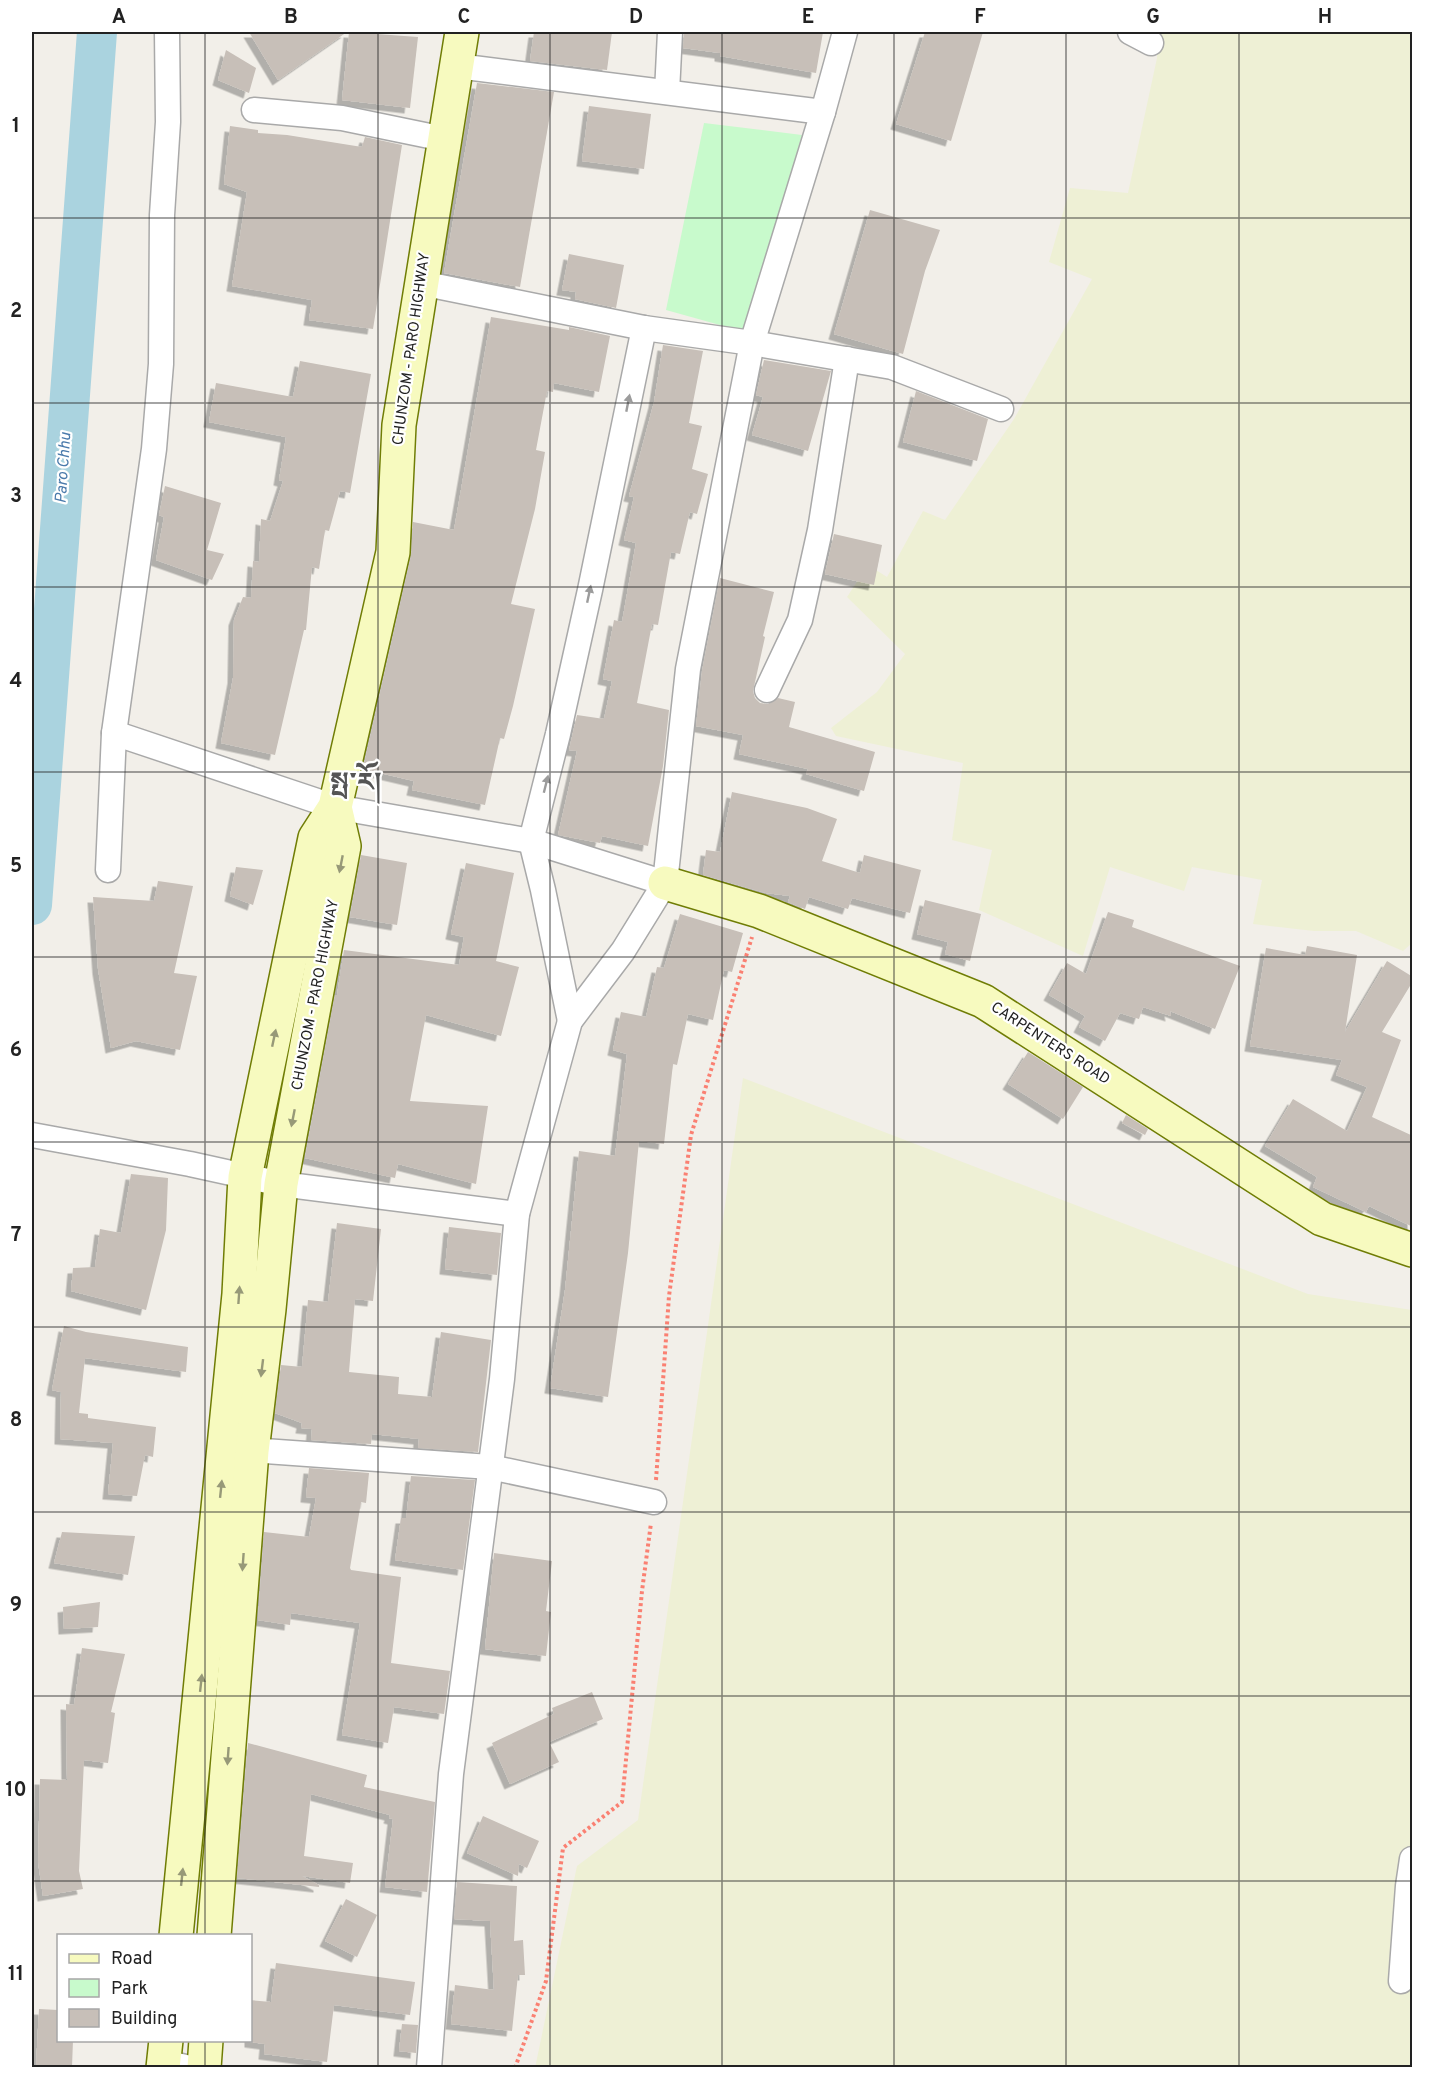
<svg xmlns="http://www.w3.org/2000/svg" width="1444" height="2099" viewBox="0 0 1444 2099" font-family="Overpass,'Noto Serif Tibetan',sans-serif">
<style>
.farmland{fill:#eef0d5}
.park{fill:#c8facc}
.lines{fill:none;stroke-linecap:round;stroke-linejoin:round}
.river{stroke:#aad3df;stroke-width:40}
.building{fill:#c7bfb8;filter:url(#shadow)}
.street-casing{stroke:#a9a9a9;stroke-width:27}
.secondary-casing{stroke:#707d05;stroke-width:36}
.path{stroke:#fa8072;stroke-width:4;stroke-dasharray:3 3;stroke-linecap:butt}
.street{stroke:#fff;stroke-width:24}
.secondary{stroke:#f7fabf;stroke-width:33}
.oneway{fill:#9c9c9c}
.oneway2{fill:#979978}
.grid{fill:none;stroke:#222;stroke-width:1.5;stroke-opacity:0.55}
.labels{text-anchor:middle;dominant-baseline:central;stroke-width:4.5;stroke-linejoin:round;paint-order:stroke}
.street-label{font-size:15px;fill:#222;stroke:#fff}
.water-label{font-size:16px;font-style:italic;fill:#4a7aab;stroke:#fff}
.town-label{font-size:27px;font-weight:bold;fill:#555;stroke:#fff}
.neatline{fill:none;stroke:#222;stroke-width:2}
.grid-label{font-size:20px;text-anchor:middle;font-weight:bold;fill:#222}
</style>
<defs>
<filter id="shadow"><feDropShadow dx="-5.5" dy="5.5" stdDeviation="0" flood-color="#0004"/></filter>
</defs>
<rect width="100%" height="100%" fill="#f2efe9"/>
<g class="farmland">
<path d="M1157 32H1412V943L1403 951 1356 931H1314L1253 924 1262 880 1192 867 1184 891 1110 867 1083 956 979 910 992 850 952 840 963 763 836 736 831 728 877 692 905 654 847 597 868 565 887 577 923 511 945 520 1014 419 1092 279 1049 262 1070 188 1128 193 1157 58Z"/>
<path d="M743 1078 1308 1294 1412 1310V2067L535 2068 577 1866 638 1820Z"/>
</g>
<path class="park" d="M704 123 802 135 745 332 666 310Z"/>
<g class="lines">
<path class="river" d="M32 905 97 32"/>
</g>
<g class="building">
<path d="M249 32H347L278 80Z"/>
<path d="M349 32 418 37 410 108 342 100Z"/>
<path d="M534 32H612L607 70 530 61Z"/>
<path d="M684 32H823L816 73 720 56V53L683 48Z"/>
<path d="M925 32H983L951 141 896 124Z"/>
<path d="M226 50 256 68 249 93 218 80Z"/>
<path d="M477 83 554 92 520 287 444 273Z"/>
<path d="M589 106 651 114 644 169 582 161Z"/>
<path d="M230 126 258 130V133L287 135 362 147 365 137 402 145 373 329 309 320 312 300 232 286 247 192 224 184Z"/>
<path d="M870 210 940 230 925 271 903 354 834 334Z"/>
<path d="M569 254 624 265 616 308 575 299 576 292 562 290Z"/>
<path d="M491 317 569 330V327L610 336 599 392 554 383 553 392 547 391 536 450 545 452 535 509 511 604 535 609 513 706 504 739 500 738 485 805 412 790 414 781 363 769 411 556 413 522 454 530Z"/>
<path d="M663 345 703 351 689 423 702 426 692 469 708 474 697 514 690 512 680 554 671 552 658 625 652 624 637 703 669 710 663 766 648 846 602 836 600 843 558 835 577 751 569 750 577 715 604 719 612 681 603 679 614 620 622 622 636 543 624 540 634 497 629 496 654 402Z"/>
<path d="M764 360 831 371 808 451 752 435 763 397 756 395Z"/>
<path d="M300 361 371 374 350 493 340 491 329 531 325 530 319 569 312 567 306 630H304L275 755 221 743 233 678 234 620 243 597 251 598 253 561 259 562 261 519 270 521 283 481 279 480 286 437 209 422 216 383 293 397Z"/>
<path d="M916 391 988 419 977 461 903 442Z"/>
<path d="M165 486 221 503 207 550 224 554 212 580 156 560 164 517 159 515Z"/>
<path d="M834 534 882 545 874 585 825 574Z"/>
<path d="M720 578 774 592 763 636 765 637 753 691 755 698 760 703 768 704 778 698 795 702 789 727 875 752 864 791 806 774 808 769 739 754 743 735 696 726 702 671Z"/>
<path d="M732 792 807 808 837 819 822 861 860 873 864 855 921 870 910 913 852 898 848 909 809 897 805 909 788 902 790 896 766 893 703 875 706 850 720 852Z"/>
<path d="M361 855 407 863 397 925 350 917Z"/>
<path d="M466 863 514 873 496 961 519 967 501 1036 426 1015 410 1101 488 1106 476 1184 398 1164 395 1178 305 1158 335 995H337L344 950 459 965 464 937 451 934Z"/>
<path d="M236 867 263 870 253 905 230 896Z"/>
<path d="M158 881 193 886 174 973 197 976 180 1050 136 1041 111 1048 98 969 93 897 154 901Z"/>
<path d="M925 900 981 914 970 961 945 954 948 942 917 934Z"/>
<path d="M1108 912 1134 920 1132 927 1240 966 1215 1029 1170 1011 1171 1016 1143 1007 1139 1019 1120 1013 1105 1041 1079 1027 1085 1016 1049 995 1067 963 1086 974Z"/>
<path d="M680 914 743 933 732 972 724 970 713 1020 688 1014 677 1065 673 1064 664 1144 639 1141 628 1253 608 1397 550 1388 565 1290 579 1151 615 1156 627 1054 613 1050 621 1012 646 1017 657 967 664 968Z"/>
<path d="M1307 946 1357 955 1345 1032 1387 961 1413 977V981L1382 1032 1401 1040 1372 1117 1413 1136V1227L1369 1206 1366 1212 1313 1187 1317 1177 1265 1146 1293 1099 1347 1131 1367 1087 1336 1075 1342 1060 1250 1046 1266 948 1305 955Z"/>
<path d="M1028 1052 1083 1087 1063 1119 1008 1084Z"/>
<path d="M1126 1115 1148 1129 1145 1135 1122 1123Z"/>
<path d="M131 1174 168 1178 166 1230 146 1310 71 1291 73 1268 95 1267 100 1229 121 1233Z"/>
<path d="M337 1223 381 1229 373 1301 355 1299 349 1372 399 1377 398 1394 432 1397 441 1332 491 1340 478 1452 418 1448 419 1439 372 1434 371 1444 311 1440 312 1429 301 1428 302 1423 275 1413 281 1365 302 1367 308 1300 328 1302Z"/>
<path d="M449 1227 501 1233 497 1275 445 1269Z"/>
<path d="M64 1326 86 1332 188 1347 186 1372 85 1358 79 1413 88 1414V1418L156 1427 153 1457 145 1455 137 1496 108 1494 113 1443 60 1439 61 1392 52 1390Z"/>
<path d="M309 1468 369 1473 366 1503 361 1502 350 1568 351 1570 401 1577 391 1663 450 1671 444 1714 394 1707 388 1743 342 1735 360 1623 291 1613 290 1625 258 1620 264 1532 309 1537 316 1498 306 1497Z"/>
<path d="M411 1476 475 1480 463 1570 395 1560 401 1518H406Z"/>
<path d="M62 1532 135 1536 128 1575 54 1563Z"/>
<path d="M494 1553 552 1561 546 1611 551 1612 546 1656 485 1649Z"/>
<path d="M100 1602 98 1627 64 1629 63 1607Z"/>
<path d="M82 1648 125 1654 111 1712 115 1713 108 1763 84 1760 79 1871 83 1889 43 1896 38 1862 40 1779 67 1780 66 1704 74 1705Z"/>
<path d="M592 1692 603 1719 549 1742 559 1762 510 1784 492 1743 554 1714 552 1708Z"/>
<path d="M248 1743 367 1775 364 1787 435 1802 427 1892 385 1887 393 1819 389 1818 390 1815 311 1794 304 1856 353 1863 350 1883 302 1876 319 1885V1887L237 1878Z"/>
<path d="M483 1816 539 1841 527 1868 519 1864 518 1876 467 1853Z"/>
<path d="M457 1882 517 1886 514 1941 523 1940 525 1975H518L512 2031 451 2024 455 1985 494 1990 490 1921 454 1919Z"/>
<path d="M346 1899 377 1915 357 1957 325 1941Z"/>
<path d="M276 1963 415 1982 410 2015 334 2005 327 2062 264 2054 265 2044 250 2042V2000L271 2002Z"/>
<path d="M39 2009 58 2010V2040H73L72 2067H36Z"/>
<path d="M402 2024 418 2025 416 2053 399 2051Z"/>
</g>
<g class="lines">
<defs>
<g id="street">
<path d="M1130 32 1151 43"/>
<path d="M457 66 823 112"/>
<path d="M667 92 670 32"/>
<path d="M254 110 342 118 444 139"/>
<path d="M421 283 644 328 752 343 892 367 1001 409"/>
<path d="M767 690 800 620 820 530 847 359"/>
<path d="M114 733 335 807 531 841 665 883"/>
<path d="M108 870 114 733 154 449 161 364 162 215 168 122 167 32"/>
<path d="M570 1021 543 890 531 841 558 734 590 590 644 328"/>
<path d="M32 1135 190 1164 281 1184 517 1214"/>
<path d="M236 1449 490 1467 654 1502"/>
<path d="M1401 1981 1408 1886 1412 1859"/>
<path d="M163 2062 190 2068"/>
<path d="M429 2068 451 1774 502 1379 517 1214 570 1021 623 951 665 883 688 669 752 343 823 112 845 32"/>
</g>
<g id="secondary">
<path d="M665 883 759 911 983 1001 1322 1219 1412 1250"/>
<path d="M176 1936 239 1294 245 1177 315 838 335 807 393 552 399 425 462 32"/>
<path d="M214 1936 252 1451 269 1309 281 1184 344 846 335 807"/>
<path d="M163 2068 166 2040"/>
<path d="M204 2068 206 2040"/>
</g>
</defs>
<use href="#street" class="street-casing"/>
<use href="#secondary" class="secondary-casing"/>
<g class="path">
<path d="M656 1480 669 1296 691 1135 752 937"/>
<path d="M515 2068 546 1981 563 1848 622 1802 642 1591 651 1523"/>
</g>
<use href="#street" class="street"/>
<use href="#secondary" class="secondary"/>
</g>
<defs><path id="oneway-solid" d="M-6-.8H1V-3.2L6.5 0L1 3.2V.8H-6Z" transform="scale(1.5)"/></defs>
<g class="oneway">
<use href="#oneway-solid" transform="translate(628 403) rotate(-79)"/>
<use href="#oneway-solid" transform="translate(589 594) rotate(-78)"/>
<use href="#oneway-solid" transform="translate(546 784) rotate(-76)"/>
</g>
<g class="oneway2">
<use href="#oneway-solid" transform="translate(341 864) rotate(101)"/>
<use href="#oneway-solid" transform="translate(274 1038) rotate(-78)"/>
<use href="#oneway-solid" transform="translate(293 1118) rotate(101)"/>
<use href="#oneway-solid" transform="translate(239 1295) rotate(-86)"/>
<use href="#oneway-solid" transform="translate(262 1368) rotate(97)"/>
<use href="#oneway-solid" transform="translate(221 1489) rotate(-84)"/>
<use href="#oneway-solid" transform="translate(243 1562) rotate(94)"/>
<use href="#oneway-solid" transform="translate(201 1683) rotate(-84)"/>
<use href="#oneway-solid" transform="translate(228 1756) rotate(94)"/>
<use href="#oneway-solid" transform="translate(182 1877) rotate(-84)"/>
</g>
<path class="grid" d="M205 32V1936M378 32V2068M550 32V2068M722 32V2068M894 32V2068M1066 32V2068M1239 32V2068M32 218H1412M32 403H1412M32 587H1412M32 772H1412M32 957H1412M32 1142H1412M32 1327H1412M32 1512H1412M32 1696H1412M32 1881H1412M205 2040V2068"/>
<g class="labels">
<g class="street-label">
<text transform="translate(412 349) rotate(-82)">CHUNZOM - PARO HIGHWAY</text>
<text transform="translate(316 995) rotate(-79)">CHUNZOM - PARO HIGHWAY</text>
<text transform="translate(1050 1044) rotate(33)">CARPENTERS ROAD</text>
</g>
<g class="water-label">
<text transform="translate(64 468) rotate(-86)">Paro Chhu</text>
</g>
<g class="town-label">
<text x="356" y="784">སྤ་རོ།</text>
</g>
</g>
<rect width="1444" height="2099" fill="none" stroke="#ffffff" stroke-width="66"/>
<rect x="57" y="1934" width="195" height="108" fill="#ffffff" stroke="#a7a7a7" stroke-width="1.5"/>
<rect x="69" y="1954" width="30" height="9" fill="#f7fabf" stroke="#a7a7a7" stroke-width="1.5"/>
<text x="111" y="1964" font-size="18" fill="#222222">Road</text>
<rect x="69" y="1979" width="30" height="18" fill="#c8facc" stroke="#a7a7a7" stroke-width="1.5"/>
<text x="111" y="1994" font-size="18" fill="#222222">Park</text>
<rect x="69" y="2009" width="30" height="18" fill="#c7bfb8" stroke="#a7a7a7" stroke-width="1.5"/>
<text x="111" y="2024" font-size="18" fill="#222222">Building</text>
<rect x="33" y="33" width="1378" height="2033" class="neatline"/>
<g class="grid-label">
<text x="119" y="23">A</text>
<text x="291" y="23">B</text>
<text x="464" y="23">C</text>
<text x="636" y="23">D</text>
<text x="808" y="23">E</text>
<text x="980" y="23">F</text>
<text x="1153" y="23">G</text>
<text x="1325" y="23">H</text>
<text x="16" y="132">1</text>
<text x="16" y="317">2</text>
<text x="16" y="502">3</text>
<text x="16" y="687">4</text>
<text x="16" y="872">5</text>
<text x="16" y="1056">6</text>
<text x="16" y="1241">7</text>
<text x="16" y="1426">8</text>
<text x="16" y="1611">9</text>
<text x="16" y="1796">10</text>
<text x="16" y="1980">11</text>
</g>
</svg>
